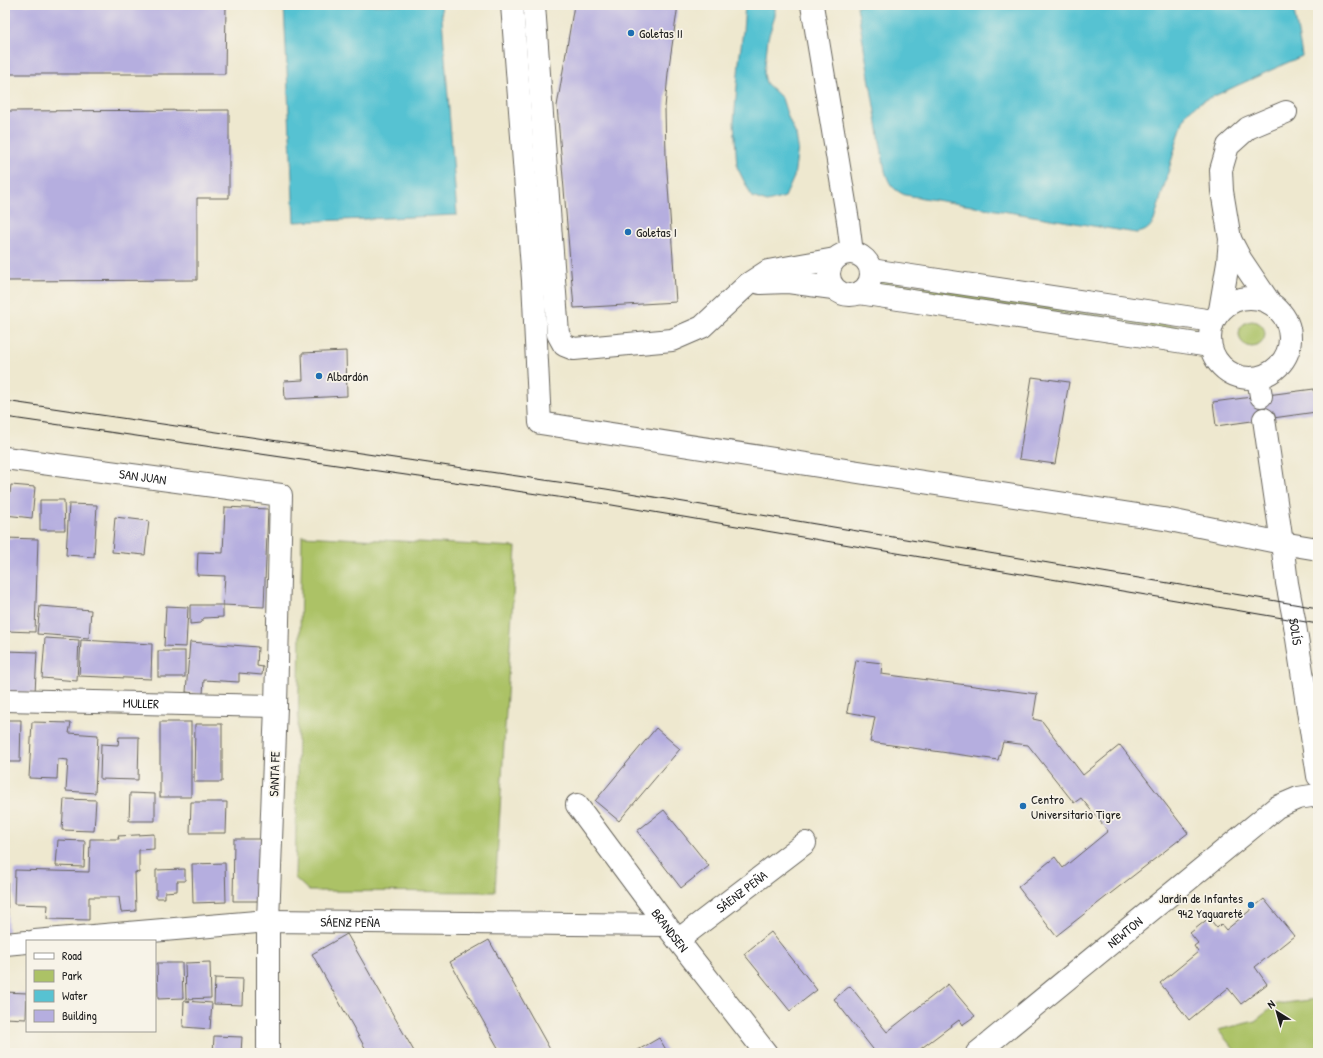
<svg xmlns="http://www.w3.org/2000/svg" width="1323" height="1058" viewBox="0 0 1323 1058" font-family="'Patrick Hand',sans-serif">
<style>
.green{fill:#acc266;stroke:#646f41}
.water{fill:#57c2d2;stroke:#3a6f77}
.building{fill:#b5aedf}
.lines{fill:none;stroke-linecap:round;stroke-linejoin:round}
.minor-casing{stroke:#66635b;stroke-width:24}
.minor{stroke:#fff;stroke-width:22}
.tram{stroke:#1c1c1c;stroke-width:1}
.poi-dot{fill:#1f6fb2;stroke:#f7f3e8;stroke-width:1.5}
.labels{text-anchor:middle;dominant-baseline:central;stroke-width:3.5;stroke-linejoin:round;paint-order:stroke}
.poi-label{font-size:13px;fill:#1c1c1c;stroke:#f7f3e8;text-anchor:start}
.street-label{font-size:13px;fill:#1c1c1c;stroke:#f7f3e8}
</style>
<rect width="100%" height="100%" fill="#f7f3e8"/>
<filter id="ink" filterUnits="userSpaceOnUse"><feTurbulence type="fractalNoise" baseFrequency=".025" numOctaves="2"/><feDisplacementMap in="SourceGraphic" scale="8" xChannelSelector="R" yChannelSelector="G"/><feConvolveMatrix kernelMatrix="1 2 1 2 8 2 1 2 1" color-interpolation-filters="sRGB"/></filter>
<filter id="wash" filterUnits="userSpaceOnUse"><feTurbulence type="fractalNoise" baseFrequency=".012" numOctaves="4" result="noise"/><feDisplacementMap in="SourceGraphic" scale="16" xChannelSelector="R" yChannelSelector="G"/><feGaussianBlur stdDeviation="0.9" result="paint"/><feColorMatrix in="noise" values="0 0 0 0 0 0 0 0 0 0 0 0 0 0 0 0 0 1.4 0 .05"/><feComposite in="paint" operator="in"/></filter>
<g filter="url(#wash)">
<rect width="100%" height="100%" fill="#eee8cf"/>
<g class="green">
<path d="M881 280 1196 329 1195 334 879 287Z"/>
<circle cx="1252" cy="334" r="13"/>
<path d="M302 536 516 547 495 892 309 891 295 878Z"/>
<path d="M1318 999V1053H1237L1218 1030 1255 1021 1277 1004Z"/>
</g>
<g class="water">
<path d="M284 5H441L457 215 294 222Z"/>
<path d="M745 5H775V16L768 38 764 74 766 83 782 98 788 117 796 135 798 147 794 177 785 197 767 202 752 197 737 167 734 122 739 62 743 31Z"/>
<path d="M864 5H1293L1302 56 1199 103 1186 114 1182 124 1154 221C1149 229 1145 232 1136 233L905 195C892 189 889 184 885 171L857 6Z"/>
</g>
<g id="blocks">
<g class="building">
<path d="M5 5H226L225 74H5Z"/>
<path d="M574 5H678L668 73 665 108 666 157 676 302 574 308 557 106Z"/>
<path d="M229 110V198H197V280L5 281V111Z"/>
<path d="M346 351 347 396 285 399 284 381 303 380 302 353Z"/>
<path d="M1032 377 1069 382 1055 464 1019 459Z"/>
<path d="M1314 389 1316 412 1216 426 1213 402Z"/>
<path d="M11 485 35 487 32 518 5 515V492L10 493Z"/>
<path d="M40 500H64L65 530H40Z"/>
<path d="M69 504 97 505 94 557 66 555Z"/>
<path d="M225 507 268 509 264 607 223 605 225 576 197 575 198 552 223 553Z"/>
<path d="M115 517 149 521 145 555 112 552Z"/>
<path d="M5 538 38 539 35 632 5 631Z"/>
<path d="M190 605H223V617L204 618 200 623 190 624Z"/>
<path d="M40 606 91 610 89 638 37 634Z"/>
<path d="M166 606 188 607 186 647 164 646Z"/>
<path d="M45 638 79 640 77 681 42 678Z"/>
<path d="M81 640 152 644 151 679 79 676Z"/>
<path d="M190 642 258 647 257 666 263 667 262 675 239 673V682L204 680 203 694 186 692Z"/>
<path d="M6 651 37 652 35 693 5 691Z"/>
<rect x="158" y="651" width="27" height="26"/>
<path d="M856 660 882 663 881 674 1037 694 1033 719 1042 721 1083 775 1120 745 1188 833 1056 936 1018 887 1055 857 1063 868 1108 831 1081 798 1074 803 1028 745 1003 742 998 760 870 742 875 717 847 712Z"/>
<path d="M5 720H21L20 762H5Z"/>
<path d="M32 722 71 723 69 733 98 735 95 793 66 791 68 760 58 759 57 779 29 778Z"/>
<rect x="160" y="722" width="31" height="75"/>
<path d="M195 724H222V782H194Z"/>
<path d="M656 728 680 749 619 821 595 801Z"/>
<path d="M119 737H139L138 780 100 779 101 744 118 745Z"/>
<path d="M130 793 155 794V821H129Z"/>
<path d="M64 799 96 800 94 831 62 830Z"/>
<path d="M191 802H227L226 833H190Z"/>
<path d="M664 810 709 866 681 888 637 831Z"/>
<path d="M154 834V849L139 850V873L135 872 136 911 121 912 119 897H89V920L47 919 48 905 14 904 15 870 89 872 90 839H119L118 836Z"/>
<path d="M234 839H263V901H233Z"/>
<path d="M58 840 85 841 84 867 56 866Z"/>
<path d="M225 863 226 902 193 903 192 864Z"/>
<path d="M5 867H7L8 932H5Z"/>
<path d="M185 869V881H177V891L165 892V898H156V870Z"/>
<path d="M1264 899 1294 936 1255 967 1267 984 1241 1004 1228 988 1189 1020 1160 983 1198 952 1194 946 1198 943 1190 933 1209 918 1217 928 1221 924 1226 930Z"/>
<path d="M771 932 817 990 790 1011 744 954Z"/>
<path d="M347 934 415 1053H368L312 954Z"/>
<path d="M489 940 552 1053H501L450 962Z"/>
<path d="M210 962 211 998 186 999 185 963Z"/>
<path d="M157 963H182L183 998 158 999Z"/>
<path d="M215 978 243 979 242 1005 214 1004Z"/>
<path d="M948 984 975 1016 962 1025 959 1020 915 1053H876L834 999 850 986 887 1032Z"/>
<path d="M5 992 27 993 26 1019 5 1018Z"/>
<path d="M184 1001 212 1003 210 1029 183 1027Z"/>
<path d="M214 1036 242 1037 241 1053H213Z"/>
<path d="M659 1038 668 1053H633Z"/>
</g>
</g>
</g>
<g filter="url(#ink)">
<use href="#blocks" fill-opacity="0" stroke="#66635b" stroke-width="1"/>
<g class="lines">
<defs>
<g id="minor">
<path d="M512 5 533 281 540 423 1170 520 1282 543 1318 549"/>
<path d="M534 5 558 334 564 345 574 349 672 340 702 327 748 284 768 271 835 259"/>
<path d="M812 5 848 221 852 253"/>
<path d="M1230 239 1241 260 1270 303"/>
<circle cx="850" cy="274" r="21"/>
<path d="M871 270 1213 321"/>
<path d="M760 283 788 282 833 288"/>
<path d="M859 293 1210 346"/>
<circle cx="1250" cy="338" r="40"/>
<path d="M1220 310 1228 263 1230 239 1222 191 1221 170 1228 146 1248 128 1286 112"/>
<path d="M1258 378 1261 396"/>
<path id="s1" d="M1264 419 1282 543 1287 583 1294 619 1318 776"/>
<path id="s2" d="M5 458 281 495 276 706 268 921V1053"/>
<path id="s3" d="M5 700 276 706"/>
<path id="s4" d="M577 805 666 925 766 1053"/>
<path id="s5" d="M678 940 805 843"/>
<path id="s6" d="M35 941 268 921 666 925"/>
<path d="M5 944 27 942"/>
<path id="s7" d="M977 1053 1277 807 1298 798 1318 795"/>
</g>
</defs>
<use href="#minor" class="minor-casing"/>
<use href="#minor" class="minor"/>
<g class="tram">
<path d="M5 401 606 489 1318 608"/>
<path d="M5 417 606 504 1318 624"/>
</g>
</g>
</g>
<g class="poi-dot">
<circle cx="631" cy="33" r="4"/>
<circle cx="628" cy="232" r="4"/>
<circle cx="319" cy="376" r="4"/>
<circle cx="1023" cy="806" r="4"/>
<circle cx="1251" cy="905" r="4"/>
</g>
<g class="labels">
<g class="poi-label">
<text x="639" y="33">Goletas II</text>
<text x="636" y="232">Goletas I</text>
<text x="327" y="376">Albardón</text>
<text x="1031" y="799">Centro<tspan x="1031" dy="15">Universitario Tigre</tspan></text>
<text x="1243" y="898" text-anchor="end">Jardín de Infantes<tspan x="1243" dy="15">942 Yaguareté</tspan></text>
</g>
<g class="street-label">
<text stroke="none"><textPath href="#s2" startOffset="139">SAN JUAN</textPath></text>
<text stroke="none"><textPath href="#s1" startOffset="215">SOLÍS</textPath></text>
<text stroke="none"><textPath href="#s3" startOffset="136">MULLER</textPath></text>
<text transform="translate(274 774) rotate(-88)">SANTA FE</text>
<text stroke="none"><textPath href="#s5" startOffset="80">SÁENZ PEÑA</textPath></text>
<text stroke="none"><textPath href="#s6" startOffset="316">SÁENZ PEÑA</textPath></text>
<text stroke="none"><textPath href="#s4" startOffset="156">BRANDSEN</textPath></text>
<text stroke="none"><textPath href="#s7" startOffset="191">NEWTON</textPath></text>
</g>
</g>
<rect width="1323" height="1058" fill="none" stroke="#f7f3e8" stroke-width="20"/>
<rect x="26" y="940" width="130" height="92" fill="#f7f3e8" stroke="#9f9d96"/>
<rect x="34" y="953" width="20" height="6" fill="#ffffff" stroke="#9f9d96"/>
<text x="62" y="960" font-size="12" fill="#1c1c1c">Road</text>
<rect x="34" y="970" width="20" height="12" fill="#acc266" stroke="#9f9d96"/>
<text x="62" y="980" font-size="12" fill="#1c1c1c">Park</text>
<rect x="34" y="990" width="20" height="12" fill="#57c2d2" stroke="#9f9d96"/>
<text x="62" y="1000" font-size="12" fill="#1c1c1c">Water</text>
<rect x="34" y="1010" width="20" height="12" fill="#b5aedf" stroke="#9f9d96"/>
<text x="62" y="1020" font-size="12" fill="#1c1c1c">Building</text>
<g transform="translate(1277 1012) rotate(323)" stroke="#f7f3e8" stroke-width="3" paint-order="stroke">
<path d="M0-3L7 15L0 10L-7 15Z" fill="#1c1c1c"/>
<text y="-6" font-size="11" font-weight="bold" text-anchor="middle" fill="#1c1c1c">N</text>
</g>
</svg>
